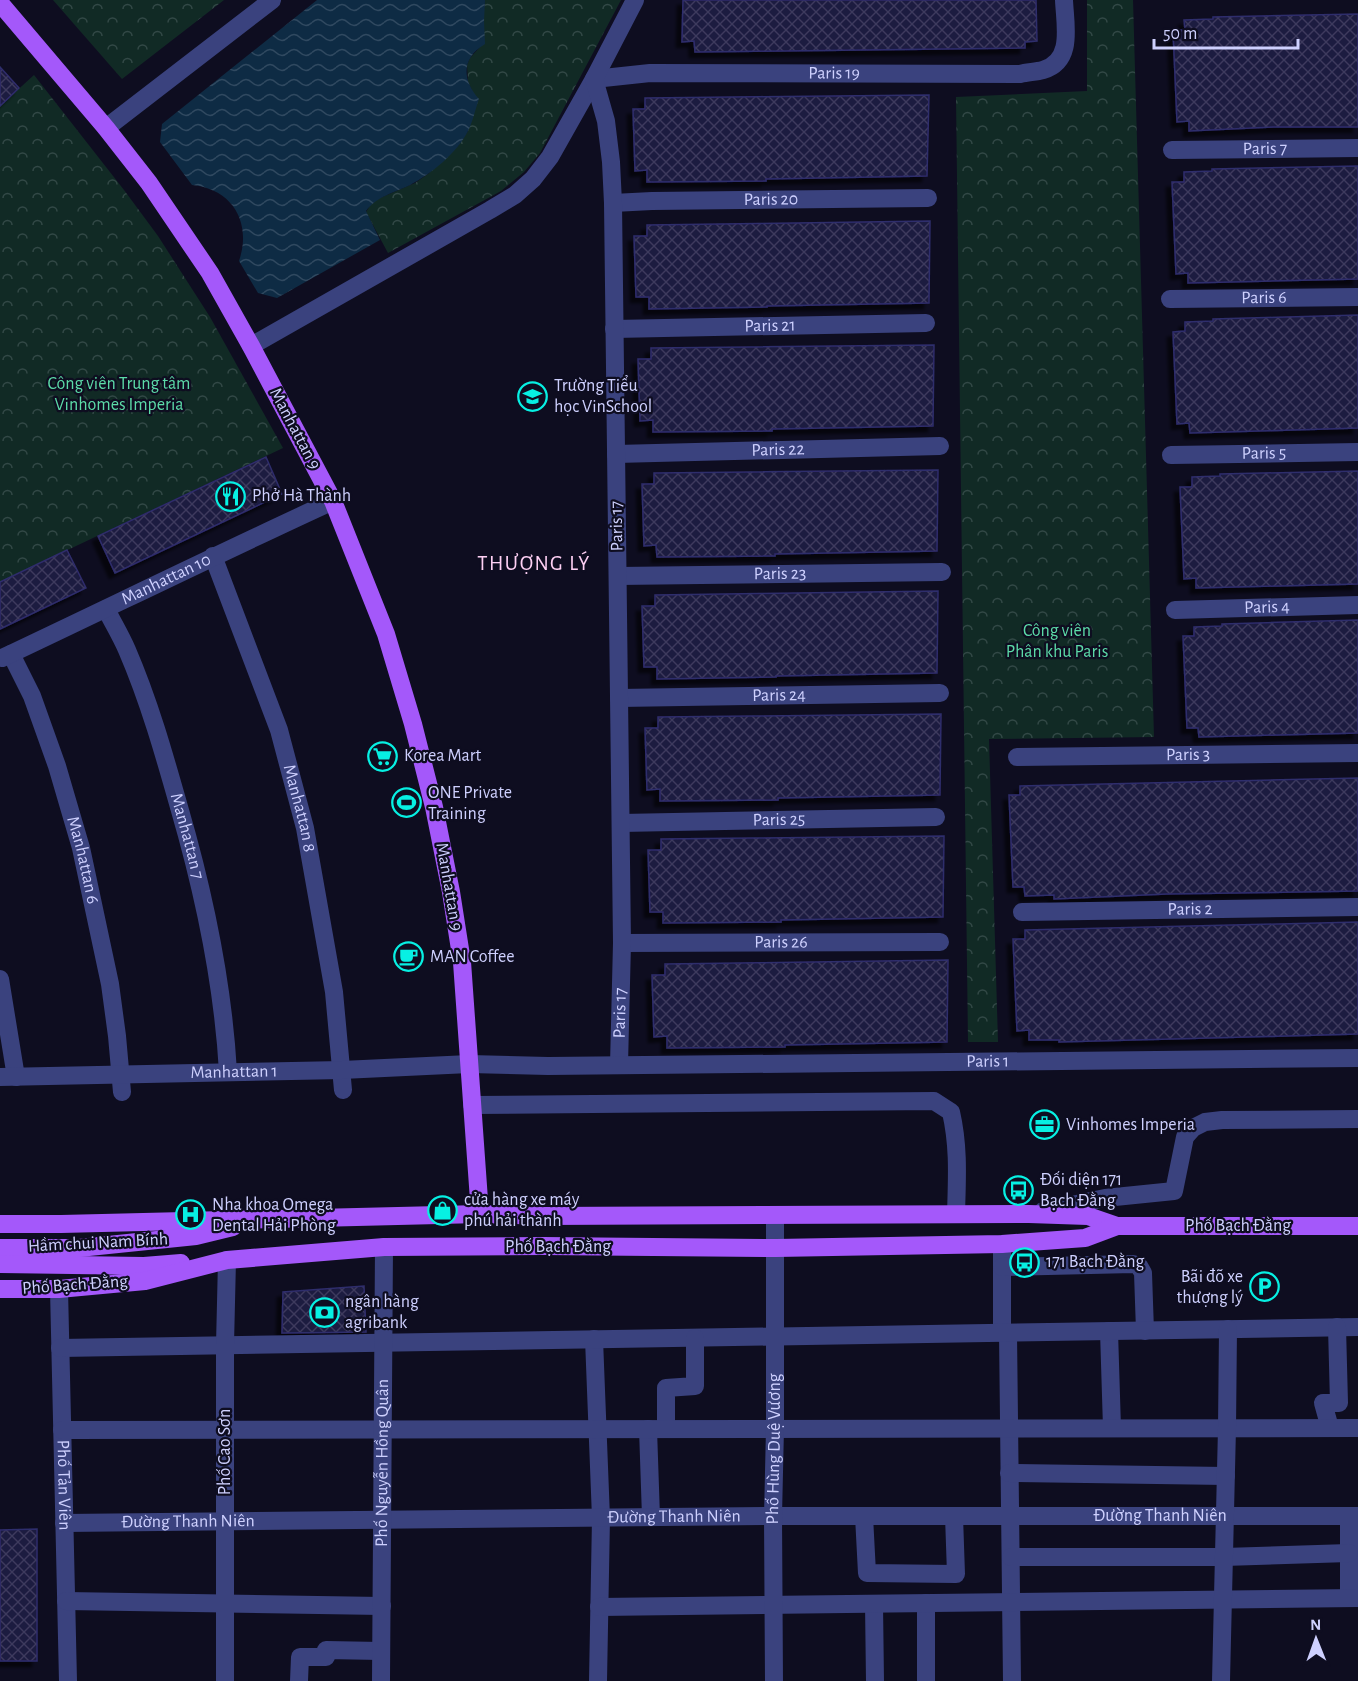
<svg xmlns="http://www.w3.org/2000/svg" width="1358" height="1681" viewBox="0 0 1358 1681" font-family="'Alegreya Sans',sans-serif">
<style>
.park{fill:url(#park-crowns)}
.water{fill:url(#water-waves)}
.building{fill:url(#building-cross-hatch);stroke:#2f2d6c;stroke-width:1.5;filter:url(#shadow)}
.lines{fill:none;stroke-linecap:round;stroke-linejoin:round}
.minor{stroke:#3a427e;stroke-width:18}
.major{stroke:#a458fa;stroke-width:18}
.labels{text-anchor:middle;dominant-baseline:central;stroke-width:4.5;stroke-linejoin:round;paint-order:stroke}
.street-label{font-size:18px;fill:#ced0fe;stroke:#0e0d20}
.park-label{font-size:18px;fill:#5cdba8;stroke:#0e0d20}
.poi-label{font-size:18px;fill:#ced0fe;stroke:#0e0d20;text-anchor:start}
.quarter-label{font-size:21px;letter-spacing:1.5px;fill:#fed0f4;stroke:#0e0d20}
</style>
<defs>
<pattern id="park-crowns" width="20" height="18" patternUnits="userSpaceOnUse" patternTransform="scale(1.5)"><rect width="20" height="18" fill="#112a25"/><path d="M2 6a3 3 0 1 1 6 0M12 15a3 3 0 1 1 6 0" fill="none" stroke="#324846"/></pattern>
<pattern id="water-waves" width="16" height="10" patternUnits="userSpaceOnUse" patternTransform="scale(1.5)"><rect width="16" height="10" fill="#0e2b44"/><path d="M0 5q4-4 8 0t8 0" fill="none" stroke="#304960"/></pattern>
<pattern id="building-cross-hatch" width="8" height="8" patternUnits="userSpaceOnUse" patternTransform="scale(1.5)"><rect width="8" height="8" fill="#1c1a40"/><path d="M0 0l8 8M0 8l8-8" fill="none" stroke="#3c3a5d"/></pattern>
<filter id="shadow"><feDropShadow dx="-5.5" dy="5.5" stdDeviation="1.5" flood-color="#0009"/></filter>
</defs>
<rect width="100%" height="100%" fill="#0e0d20"/>
<g class="park">
<path d="M53 0H224L122 79Z"/>
<path d="M485 0H621L540 153 524 172 501 191 388 253 366 212 371 204 380 198 415 183 428 174 458 146 468 131 473 92 468 82 467 65 470 58 480 47Z"/>
<path d="M1087 0H1133L1154 737 989 739 998 1042H968L956 97 1087 91Z"/>
<path d="M34 75 124 190 158 236 210 317 283 448 0 582V106Z"/>
</g>
<path class="water" d="M317 0H485L484 21 485 44C461 58 462 80 479 99 475 110 473 121 468 131 457 153 431 174 410 185 394 193 377 196 366 211L380 240 277 298 258 293 239 261C252 223 233 189 192 185L160 142 162 124Z"/>
<g class="building">
<path d="M683 0H1036L1037 41 1025 42V48L695 52 694 41 682 42Z"/>
<path d="M1358 14V127H1273L1189 131V121L1177 122 1173 30H1185L1184 20 1213 19V17Z"/>
<path d="M0 67 19 88 0 106Z"/>
<path d="M929 95 927 176 766 179V181L647 182V170L635 171 633 109H645V98Z"/>
<path d="M1358 166V279L1188 283V273L1176 274 1172 182H1184V172L1212 171V169Z"/>
<path d="M930 221 929 303 767 306V307L649 309V297H636L634 236H647V225Z"/>
<path d="M1358 315V428L1190 433 1189 423 1177 424 1173 332 1185 331V322L1213 321V319Z"/>
<path d="M934 345 933 426 772 429V431L653 432V420L640 421 638 359H651V348Z"/>
<path d="M266 457 282 494 115 573 98 536Z"/>
<path d="M938 470 937 551 775 554V556L657 557 656 545 644 546 642 484H654V473Z"/>
<path d="M1358 471V584L1196 588V578L1184 579 1180 487H1192V477L1220 476V474Z"/>
<path d="M67 550 86 588 0 629V582Z"/>
<path d="M938 591 937 673 776 676V677L657 679V667H644L642 606H655V595Z"/>
<path d="M1358 620V733L1199 737 1198 728H1187L1183 636H1194V627L1222 626V624Z"/>
<path d="M941 714 940 795 778 798V800L660 801V789L647 790 645 728H658V717Z"/>
<path d="M1358 778V891L1167 894 1054 899V895L1025 896 1024 887H1013L1009 795H1020V786Z"/>
<path d="M944 836 943 917 781 920V922L663 923V912H650L648 850H661V839Z"/>
<path d="M1358 922V1034L1059 1042V1040H1029V1030L1017 1031 1013 939H1025V930Z"/>
<path d="M948 960 947 1042 785 1045V1047L667 1048V1036L654 1037 652 975H665V964Z"/>
<path d="M364 1286 366 1332 282 1333 283 1292Z"/>
<path d="M37 1529V1661H0V1530Z"/>
</g>
<g class="lines">
<g class="minor">
<path d="M106 128 272 0"/>
<path id="s1" d="M1172 150 1358 148"/>
<path id="s2" d="M613 203 652 201 928 198"/>
<path id="s3" d="M1170 299 1358 297"/>
<path id="s4" d="M614 329 926 323"/>
<path id="s5" d="M251 346 490 210 515 195 533 179 550 157 594 79 650 73 1020 74C1027 72 1036 72 1043 70 1074 61 1065 25 1064 0"/>
<path id="s6" d="M616 454 940 446"/>
<path id="s7" d="M1171 455 1358 452"/>
<path id="s8" d="M213 556 279 730 305 828 334 992 343 1090"/>
<path id="s9" d="M618 576 942 572"/>
<path id="s10" d="M106 609C113 623 121 636 127 650 149 701 164 754 179 807 204 893 223 983 228 1072"/>
<path id="s11" d="M1175 610 1358 605"/>
<path id="s12" d="M11 654 32 696 57 766 81 848 110 984 117 1036 122 1092"/>
<path id="s13" d="M2 658C112 606 222 552 333 501"/>
<path id="s14" d="M619 698 940 693"/>
<path id="s15" d="M1017 757 1358 753"/>
<path id="s16" d="M621 823 936 817"/>
<path id="s17" d="M1022 912 1358 907"/>
<path id="s18" d="M622 943 940 942"/>
<path d="M0 979 16 1077"/>
<path id="s19" d="M619 1065 622 943 613 203 611 162 606 121 594 79 635 0"/>
<path id="s20" d="M0 1077 342 1070 469 1064 548 1066 1358 1058"/>
<path d="M472 1105 934 1101 951 1112C959 1147 957 1178 956 1214"/>
<path d="M1043 1211 1105 1198 1174 1191 1185 1137 1193 1128 1205 1122 1222 1120 1358 1119"/>
<path d="M1002 1244V1333"/>
<path d="M1002 1267 1133 1264 1139 1266 1143 1273 1145 1331"/>
<path id="s21" d="M59 1289 68 1681"/>
<path d="M1109 1331 1112 1428"/>
<path d="M1008 1333 1012 1681"/>
<path d="M594 1339 601 1518 598 1681"/>
<path d="M60 1348 1358 1327"/>
<path d="M1330 1428 1323 1403H1339L1337 1327"/>
<path d="M648 1429 651 1517"/>
<path d="M666 1429V1388L695 1386V1338"/>
<path d="M62 1430 1358 1428"/>
<path d="M1009 1473 1226 1476"/>
<path d="M864 1516 867 1573 956 1574 954 1516"/>
<path d="M1349 1516V1598"/>
<path id="s22" d="M64 1523 773 1516H1358"/>
<path d="M1011 1557H1224L1349 1553"/>
<path d="M66 1601 382 1606"/>
<path d="M926 1603V1681"/>
<path d="M874 1604 875 1681"/>
<path d="M599 1607 1358 1598"/>
<path d="M225 1681V1345L227 1260"/>
<path d="M299 1681 300 1657H326V1650L381 1651"/>
<path id="s23" d="M381 1681 384 1247"/>
<path id="s24" d="M774 1681 773 1516 775 1428V1215"/>
<path d="M1221 1681 1227 1428 1228 1329"/>
</g>
<g class="major">
<path d="M0 3 106 128 149 183 210 273 251 346 333 501 386 634 413 724 434 807 451 892 462 962 480 1214"/>
<path d="M0 1224H61L480 1214 545 1216 1029 1214 1088 1216 1117 1226"/>
<path d="M0 1248H79L196 1236 233 1227"/>
<path d="M0 1264 144 1266 181 1263"/>
<path d="M0 1289H59L145 1281 227 1260 384 1247 543 1246 776 1248 1002 1244 1085 1238 1117 1226H1358"/>
</g>
</g>
<defs>
<symbol id="school-ring" viewBox="-11 -11 22 22"><circle r="9.5" fill="#0e0d20" stroke="#07f0e3" stroke-width="1.5"/><path d="M0-5L7-2L0 1L-7-2ZM-4 1L0 2.5L4 1V4Q0 6-4 4Z" fill="#07f0e3"/></symbol>
<symbol id="restaurant-ring" viewBox="-11 -11 22 22"><circle r="9.5" fill="#0e0d20" stroke="#07f0e3" stroke-width="1.5"/><path d="M-5-6h1v4h1v-4h1v4h1v-4h1v5L-1.5 .5V6h-2V.5L-5-1ZM5-6V6H3V1.5H1.5Q1.5-4 5-6Z" fill="#07f0e3"/></symbol>
<symbol id="supermarket-ring" viewBox="-11 -11 22 22"><circle r="9.5" fill="#0e0d20" stroke="#07f0e3" stroke-width="1.5"/><path d="M-6-5.5h2.5l.6 2H6L4.5 2H-2.5L-4.4-4H-6ZM-1.5 3.2a1.3 1.3 0 1 0 .1 0ZM3 3.2a1.3 1.3 0 1 0 .1 0Z" fill="#07f0e3"/></symbol>
<symbol id="stadium-ring" viewBox="-11 -11 22 22"><circle r="9.5" fill="#0e0d20" stroke="#07f0e3" stroke-width="1.5"/><path d="M0-5a6.5 5 0 1 0 0 10a6.5 5 0 1 0 0-10ZM-3.5-1.8h7v3.6h-7Z" fill="#07f0e3"/></symbol>
<symbol id="cafe-ring" viewBox="-11 -11 22 22"><circle r="9.5" fill="#0e0d20" stroke="#07f0e3" stroke-width="1.5"/><path d="M-5.5-4.5H6V0H3Q3 3.5 0 3.5H-2.5Q-5.5 3.5-5.5 0ZM3-3.2v2h1.7v-2ZM-6 4.5H4V6H-6Z" fill="#07f0e3"/></symbol>
<symbol id="office-ring" viewBox="-11 -11 22 22"><circle r="9.5" fill="#0e0d20" stroke="#07f0e3" stroke-width="1.5"/><path d="M-6-3h4V-5.5h4V-3h4V5H-6ZM-1-4.5V-3h2v-1.5ZM-6 0V1H6V0Z" fill="#07f0e3"/></symbol>
<symbol id="bus-ring" viewBox="-11 -11 22 22"><circle r="9.5" fill="#0e0d20" stroke="#07f0e3" stroke-width="1.5"/><path d="M-5-6H5V4H4V6H2V4H-2V6H-4V4H-5ZM-3.5-4V0h7V-4ZM-3.5 1.2v1.5H-2V1.2ZM2 1.2v1.5H3.5V1.2Z" fill="#07f0e3"/></symbol>
<symbol id="shop-ring" viewBox="-11 -11 22 22"><circle r="9.5" fill="#0e0d20" stroke="#07f0e3" stroke-width="1.5"/><path d="M-5-2.5h2.3a2.7 3.5 0 0 1 5.4 0H5L5.5 6h-11ZM-1.5-2.5h3a1.5 2.3 0 0 0-3 0Z" fill="#07f0e3"/></symbol>
<symbol id="hospital-ring" viewBox="-11 -11 22 22"><circle r="9.5" fill="#0e0d20" stroke="#07f0e3" stroke-width="1.5"/><path d="M-5-5h3v3.5h4V-5h3V5h-3V1.5h-4V5h-3Z" fill="#07f0e3"/></symbol>
<symbol id="parking-ring" viewBox="-11 -11 22 22"><circle r="9.5" fill="#0e0d20" stroke="#07f0e3" stroke-width="1.5"/><path d="M-3.5-5.5H1a3.5 3.5 0 0 1 0 7H-1V5.5H-3.5ZM-1-3.4V-.6H.8a1.4 1.4 0 0 0 0-2.8Z" fill="#07f0e3"/></symbol>
<symbol id="bank-ring" viewBox="-11 -11 22 22"><circle r="9.5" fill="#0e0d20" stroke="#07f0e3" stroke-width="1.5"/><path d="M-6-4H6V4H-6ZM0-2.3a2.3 2.3 0 1 0 0 4.6a2.3 2.3 0 1 0 0-4.6Z" fill="#07f0e3"/></symbol>
</defs>
<g fill-rule="evenodd">
<use href="#school-ring" x="516" y="380" width="33" height="33"/>
<use href="#restaurant-ring" x="214" y="480" width="33" height="33"/>
<use href="#supermarket-ring" x="366" y="740" width="33" height="33"/>
<use href="#stadium-ring" x="390" y="786" width="33" height="33"/>
<use href="#cafe-ring" x="392" y="940" width="33" height="33"/>
<use href="#office-ring" x="1028" y="1108" width="33" height="33"/>
<use href="#bus-ring" x="1002" y="1174" width="33" height="33"/>
<use href="#shop-ring" x="426" y="1194" width="33" height="33"/>
<use href="#hospital-ring" x="174" y="1198" width="33" height="33"/>
<use href="#bus-ring" x="1008" y="1246" width="33" height="33"/>
<use href="#parking-ring" x="1248" y="1270" width="33" height="33"/>
<use href="#bank-ring" x="308" y="1296" width="33" height="33"/>
</g>
<g class="labels">
<g class="street-label">
<text stroke="none"><textPath href="#s5" startOffset="686">Paris 19</textPath></text>
<text stroke="none"><textPath href="#s1" startOffset="93">Paris 7</textPath></text>
<text stroke="none"><textPath href="#s2" startOffset="158">Paris 20</textPath></text>
<text stroke="none"><textPath href="#s3" startOffset="94">Paris 6</textPath></text>
<text stroke="none"><textPath href="#s4" startOffset="156">Paris 21</textPath></text>
<text transform="translate(295 429) rotate(62)">Manhattan 9</text>
<text stroke="none"><textPath href="#s6" startOffset="162">Paris 22</textPath></text>
<text stroke="none"><textPath href="#s7" startOffset="93">Paris 5</textPath></text>
<text transform="translate(617 526) rotate(-91)">Paris 17</text>
<text stroke="none"><textPath href="#s9" startOffset="162">Paris 23</textPath></text>
<text stroke="none"><textPath href="#s13" startOffset="182">Manhattan 10</textPath></text>
<text stroke="none"><textPath href="#s11" startOffset="92">Paris 4</textPath></text>
<text stroke="none"><textPath href="#s14" startOffset="160">Paris 24</textPath></text>
<text stroke="none"><textPath href="#s15" startOffset="171">Paris 3</textPath></text>
<text stroke="none"><textPath href="#s8" startOffset="267">Manhattan 8</textPath></text>
<text stroke="none"><textPath href="#s16" startOffset="158">Paris 25</textPath></text>
<text stroke="none"><textPath href="#s10" startOffset="242">Manhattan 7</textPath></text>
<text stroke="none"><textPath href="#s12" startOffset="219">Manhattan 6</textPath></text>
<text transform="translate(449 887) rotate(80)">Manhattan 9</text>
<text stroke="none"><textPath href="#s17" startOffset="168">Paris 2</textPath></text>
<text stroke="none"><textPath href="#s18" startOffset="159">Paris 26</textPath></text>
<text stroke="none"><textPath href="#s19" startOffset="52">Paris 17</textPath></text>
<text stroke="none"><textPath href="#s20" startOffset="988">Paris 1</textPath></text>
<text stroke="none"><textPath href="#s20" startOffset="234">Manhattan 1</textPath></text>
<text x="1238" y="1226">Phố Bạch Đằng</text>
<text transform="translate(98 1243) rotate(-3)">Hầm chui Nam Bính</text>
<text x="558" y="1247">Phố Bạch Đằng</text>
<text transform="translate(75 1285) rotate(-4)">Phố Bạch Đằng</text>
<text stroke="none"><textPath href="#s24" startOffset="232">Phố Hùng Duệ Vương</textPath></text>
<text transform="translate(225 1452) rotate(-90)">Phố Cao Sơn</text>
<text stroke="none"><textPath href="#s23" startOffset="218">Phố Nguyễn Hồng Quân</textPath></text>
<text stroke="none"><textPath href="#s21" startOffset="196">Phố Tản Viên</textPath></text>
<text stroke="none"><textPath href="#s22" startOffset="1096">Đường Thanh Niên</textPath></text>
<text stroke="none"><textPath href="#s22" startOffset="610">Đường Thanh Niên</textPath></text>
<text stroke="none"><textPath href="#s22" startOffset="124">Đường Thanh Niên</textPath></text>
</g>
<g class="park-label">
<text x="119" y="384">Công viên Trung tâm<tspan x="119" dy="21">Vinhomes Imperia</tspan></text>
<text x="1057" y="631">Công viên<tspan x="1057" dy="21">Phân khu Paris</tspan></text>
</g>
<g class="poi-label">
<text x="554" y="386">Trường Tiểu<tspan x="554" dy="21">học VinSchool</tspan></text>
<text x="252" y="496">Phở Hà Thành</text>
<text x="404" y="756">Korea Mart</text>
<text x="428" y="793">ONE Private<tspan x="428" dy="21">Training</tspan></text>
<text x="430" y="957">MAN Coffee</text>
<text x="1066" y="1125">Vinhomes Imperia</text>
<text x="1040" y="1180">Đối diện 171<tspan x="1040" dy="21">Bạch Đằng</tspan></text>
<text x="464" y="1200">cửa hàng xe máy<tspan x="464" dy="21">phú hải thành</tspan></text>
<text x="212" y="1205">Nha khoa Omega<tspan x="212" dy="21">Dental Hải Phòng</tspan></text>
<text x="1046" y="1262">171 Bạch Đằng</text>
<text x="1243" y="1277" text-anchor="end">Bãi đõ xe<tspan x="1243" dy="21">thượng lý</tspan></text>
<text x="345" y="1302">ngân hàng<tspan x="345" dy="21">agribank</tspan></text>
</g>
<g class="quarter-label">
<text x="534" y="563">THƯỢNG LÝ</text>
</g>
</g>
<g transform="translate(1316 1639) rotate(359)" stroke="#0e0d20" stroke-width="4.5" paint-order="stroke">
<path d="M0-4.5L10 22L0 15L-10 22Z" fill="#ced0fe"/>
<text y="-9" font-size="16" font-weight="bold" text-anchor="middle" fill="#ced0fe">N</text>
</g>
<path d="M1154 39v9h144v-9" fill="none" stroke="#ced0fe" stroke-width="3"/>
<text x="1163" y="39" font-size="18" fill="#ced0fe" stroke="#0e0d20" stroke-width="4.5" paint-order="stroke">50 m</text>
</svg>
